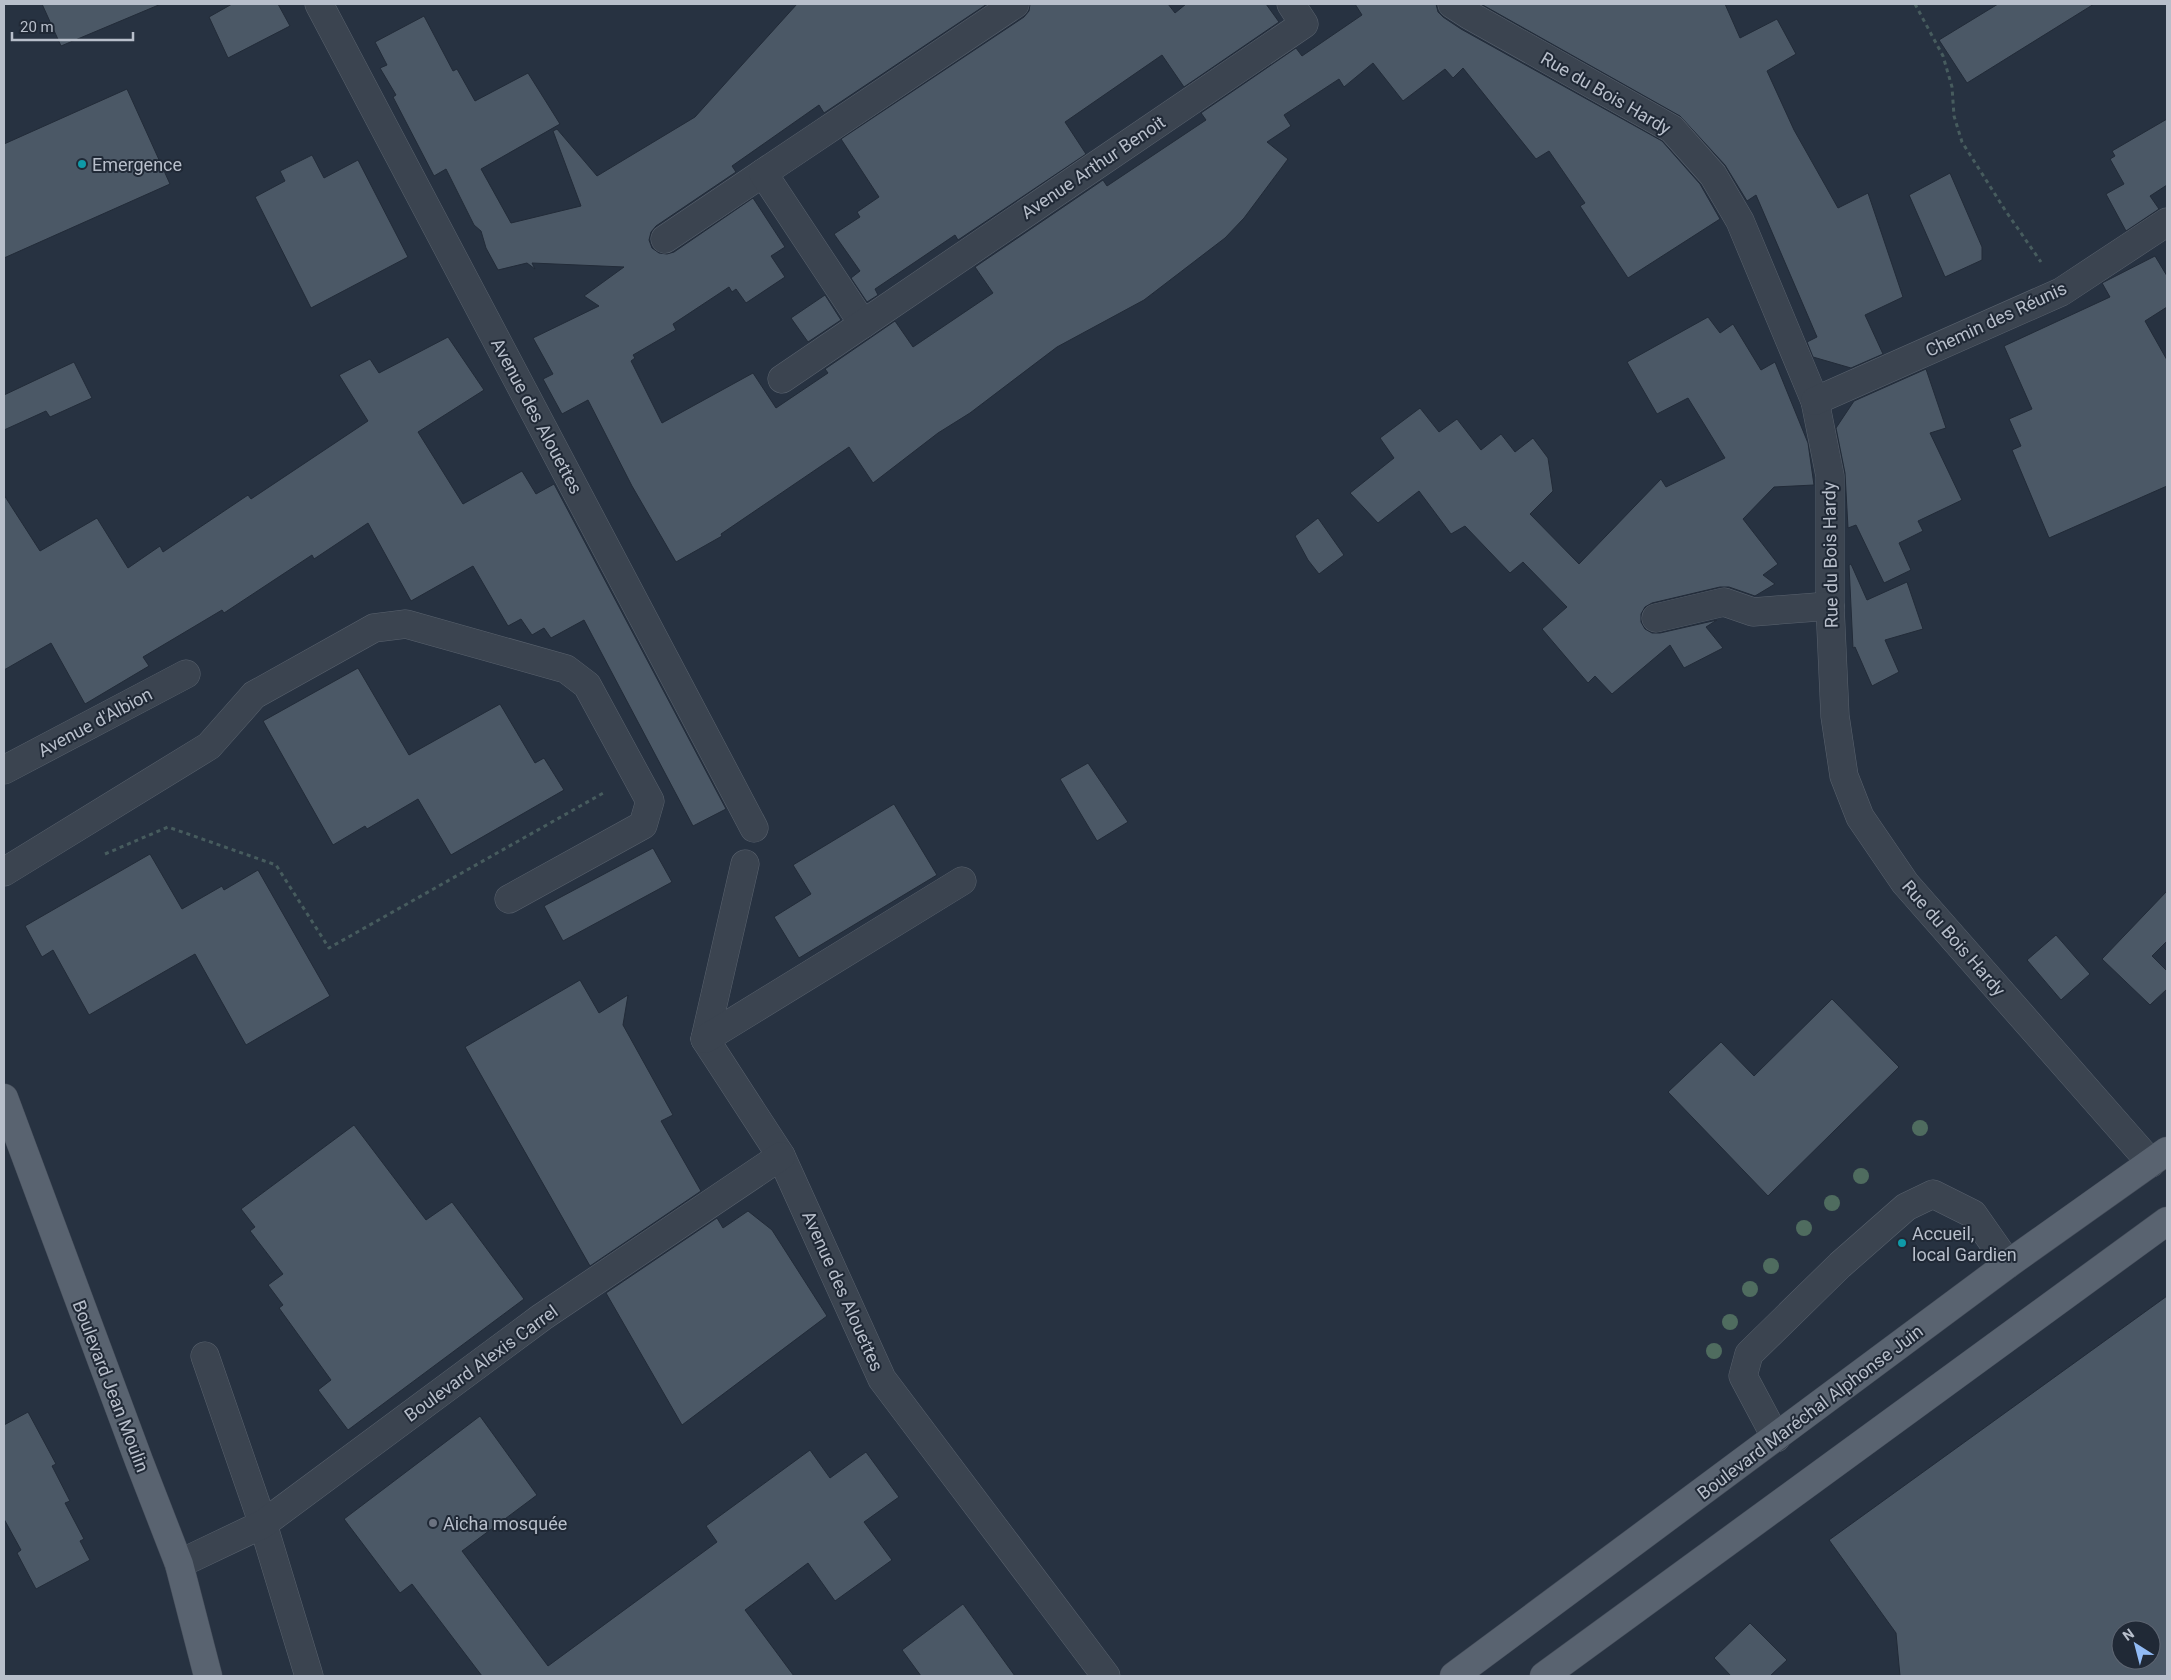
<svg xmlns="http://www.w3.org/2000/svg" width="2171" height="1680" viewBox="0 0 2171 1680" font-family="Roboto,sans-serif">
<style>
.building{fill:#4b5866;stroke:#222b38;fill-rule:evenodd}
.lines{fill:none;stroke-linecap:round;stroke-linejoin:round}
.minor-casing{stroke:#59626e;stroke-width:29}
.major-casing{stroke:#454d5a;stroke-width:29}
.path{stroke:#475c5e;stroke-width:3;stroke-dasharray:4 4;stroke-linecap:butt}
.minor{stroke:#3b4450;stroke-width:28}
.major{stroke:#596370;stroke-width:28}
.tree{fill:#4f6c5f}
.culture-dot{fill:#0f9aa8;stroke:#202936;stroke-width:2}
.worship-dot{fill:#6b7280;stroke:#202936;stroke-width:2}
.labels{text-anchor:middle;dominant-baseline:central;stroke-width:4;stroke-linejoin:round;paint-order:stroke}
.street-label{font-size:18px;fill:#b8bfcb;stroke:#202936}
.poi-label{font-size:18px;fill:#b8bfcb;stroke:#202936;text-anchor:start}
</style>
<rect width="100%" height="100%" fill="#273241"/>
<g class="building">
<path d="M42 4H161L61 46Z"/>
<path d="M232 4H278L290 26 228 58 209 17Z"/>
<path d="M797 4H987L824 113 819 105 732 166 736 172 656 226 651 232 649 240 652 248 659 253 667 254 674 252 753 198 785 247 771 256 785 277 746 303 736 289 732 292 729 287 673 324 676 330 633 355 635 358 631 361 662 423 753 373 776 408 828 373 825 369 895 321 913 347 993 293 975 267 1103 180 1107 186 1206 120 1201 113 1296 48 1302 56 1362 15 1355 4H1436L1438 12 1443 17 1461 29 1662 141 1700 184 1720 219 1628 278 1580 206 1585 203 1549 151 1536 159 1463 68 1453 78 1445 69 1403 101 1373 63 1344 87 1339 79 1284 115 1291 126 1267 142 1288 159 1244 218 1225 238 1144 300 1057 347 970 413 938 433 873 483 849 447 721 534 722 536 676 562 632 486 588 400 562 414 543 379 553 374 533 338 599 306 584 296 624 267 532 263 535 269 527 263 498 270 486 248 481 231 474 225 446 169 434 176 393 97 396 95 380 68 387 65 375 42 424 16 453 71 457 69 475 101 528 73 560 124 481 169 511 223 581 206 553 131 557 129 597 176 695 117Z"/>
<path d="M1030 4H1168L1175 13 1186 4H1266L1279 22 1184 87 1162 55 1065 122 1086 154 958 240 955 235 921 258 875 289 878 295 867 302 851 278 860 271 834 234 860 217 857 212 879 197 841 139 1024 17 1029 11Z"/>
<path d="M1481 4H1725L1740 38 1777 19 1796 54 1767 71 1794 130 1838 208 1868 193 1903 297 1865 315 1883 354 1851 368 1813 357 1807 342 1817 337 1756 195 1747 201 1725 165 1680 116Z"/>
<path d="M1998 4H2094L1967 83 1939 40Z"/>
<path d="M127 89 170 184 4 258V144Z"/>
<path d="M2167 119V185L2150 196 2159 209 2126 231 2106 194 2124 184 2110 159 2115 156 2112 151Z"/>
<path d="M312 155 324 178 358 160 408 257 311 308 255 197 285 181 280 171Z"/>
<path d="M1950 173 1982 247V260L1945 277 1909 195Z"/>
<path d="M2155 256 2167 276V307L2145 321 2167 360V486L2049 538 2012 450 2021 446 2009 419 2032 409 2004 346 2110 297 2102 283Z"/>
<path d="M825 295 841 320 808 342 791 318Z"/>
<path d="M1708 317 1720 333 1733 324 1761 370 1775 362 1808 443 1814 485 1774 487 1743 519 1778 564 1763 575 1775 584 1755 596 1729 587H1720L1652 603 1645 607 1641 614V622L1645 629 1652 633H1660L1717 620 1706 627 1723 648 1684 668 1670 645 1612 694 1595 676 1588 683 1542 629 1567 607 1523 562 1510 573 1465 526 1451 534 1419 491 1378 523 1350 493 1394 458 1380 438 1420 408 1439 432 1457 419 1481 450 1501 434 1515 452 1533 438 1548 458 1553 491 1530 514 1579 564 1661 479 1666 487 1725 458 1688 398 1657 414 1627 362Z"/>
<path d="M448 337 484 390 418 432 463 504 522 471 536 494 554 484 726 809 693 826 584 620 551 638 544 628 532 635 521 619 508 626 473 566 411 601 368 523 314 559 312 555 224 613 222 610 143 657 149 666 85 704 51 643 4 670V495L40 551 97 518 128 568 160 546 163 552 248 495 251 499 368 421 339 375 370 359 379 373Z"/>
<path d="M74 362 92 398 50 417 46 411 4 430V395Z"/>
<path d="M1926 369 1946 428 1930 433 1962 500 1918 521 1923 531 1899 543 1911 570 1884 583 1856 525 1848 528 1845 473 1836 428 1854 401Z"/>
<path d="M1318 518 1344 555 1319 574 1308 560 1295 536Z"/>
<path d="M1851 564 1867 600 1907 582 1923 629 1885 640 1899 672 1872 686 1855 647 1853 648 1849 565Z"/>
<path d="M358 668 409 755 500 704 535 763 544 758 564 790 451 855 418 799 367 829 365 826 333 845 263 721Z"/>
<path d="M1088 763 1128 822 1097 841 1060 779Z"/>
<path d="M894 804 937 875 799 958 774 917 811 894 793 865Z"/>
<path d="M653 848 672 882 563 941 544 906Z"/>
<path d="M150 854 182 909 222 886 224 890 258 870 330 996 246 1045 195 954 89 1015 53 950 42 957 25 926Z"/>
<path d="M2167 891V941L2152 956 2167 971V989L2150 1005 2102 959Z"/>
<path d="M2056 935 2090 974 2061 1000 2027 960Z"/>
<path d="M580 980 599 1013 628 995 623 1025 673 1115 661 1121 701 1191 590 1266 465 1047Z"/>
<path d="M1832 999 1899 1067 1768 1196 1668 1092 1721 1042 1754 1076Z"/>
<path d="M354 1125 426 1220 452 1202 524 1299 348 1430 318 1390 331 1380 279 1308 283 1305 268 1285 283 1274 250 1231 255 1227 241 1209Z"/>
<path d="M748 1211 772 1230 827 1316 682 1425 606 1293 717 1218 723 1228Z"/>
<path d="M2167 1296V1676H1900L1896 1633 1829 1540ZM2121 1630H2151V1660H2121Z"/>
<path d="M28 1412 56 1464 52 1466 70 1501 65 1503 84 1539 80 1541 90 1560 36 1589 17 1553 21 1550 4 1519V1425Z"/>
<path d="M480 1416 537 1495 462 1551 548 1666 717 1542 706 1526 810 1450 830 1478 866 1452 899 1497 864 1522 892 1560 835 1601 808 1563 745 1610 794 1676H482L412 1584 400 1593 344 1519Z"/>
<path d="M963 1604 1015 1676H921L902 1650Z"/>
<path d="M1750 1623 1787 1660 1770 1676H1731L1714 1658Z"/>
</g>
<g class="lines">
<defs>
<g id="minor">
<path d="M319 4 754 828"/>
<path d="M1452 4 1469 15 1672 129 1713 175 1740 221 1815 401 1830 476V606L1835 716 1844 776 1860 817 1905 883 2151 1163"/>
<path d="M665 239 763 173"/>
<path d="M863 324 763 173 1015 4"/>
<path d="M782 379 1304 24 1291 4"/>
<path d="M1815 401 2061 292 2167 222"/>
<path d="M1656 618 1724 602 1753 612 1830 606"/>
<path d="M4 770 186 674"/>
<path d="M745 864 705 1039 781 1156 882 1379 1106 1676"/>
<path d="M4 872 209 746 254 695 374 628 406 624 566 669 587 685 650 801 643 825 509 899"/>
<path d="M705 1039 962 881"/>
<path d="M205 1356 263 1524 309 1676"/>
<path d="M1776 1438 1743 1376 1749 1354 1840 1265 1906 1207 1933 1194 1973 1214 2008 1264"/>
<path d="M179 1564 263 1524 542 1317 781 1156"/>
</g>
<g id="major">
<path d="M4 1098 139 1461 179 1564 208 1676"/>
<path d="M1454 1676 2008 1264 2167 1151"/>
<path d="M1544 1676 2167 1221"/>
</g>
</defs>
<use href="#minor" class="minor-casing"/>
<use href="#major" class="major-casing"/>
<g class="path">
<path d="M1915 4 1943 56 1952 87 1954 116 1962 142 2005 210 2041 262"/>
<path d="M105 854 168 827 276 865 329 948 605 792"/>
</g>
<use href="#minor" class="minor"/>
<use href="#major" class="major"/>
</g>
<g class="tree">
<circle cx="1920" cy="1128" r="8"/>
<circle cx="1861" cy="1176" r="8"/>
<circle cx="1832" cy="1203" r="8"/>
<circle cx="1804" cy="1228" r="8"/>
<circle cx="1771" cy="1266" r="8"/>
<circle cx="1750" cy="1289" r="8"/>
<circle cx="1730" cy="1322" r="8"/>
<circle cx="1714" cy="1351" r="8"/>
</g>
<g class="culture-dot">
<circle cx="82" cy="164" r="5"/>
<circle cx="1902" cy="1243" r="5"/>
</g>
<circle class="worship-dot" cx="433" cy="1523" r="5"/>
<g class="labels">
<g class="street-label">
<text transform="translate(1606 93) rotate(30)">Rue du Bois Hardy</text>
<text transform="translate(1093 167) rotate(-34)">Avenue Arthur Benoit</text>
<text transform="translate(1996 319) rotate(-25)">Chemin des Réunis</text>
<text transform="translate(537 416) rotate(62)">Avenue des Alouettes</text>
<text transform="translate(1830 555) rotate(-91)">Rue du Bois Hardy</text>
<text transform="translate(95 722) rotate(-28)">Avenue d'Albion</text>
<text transform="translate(1954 938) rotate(49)">Rue du Bois Hardy</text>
<text transform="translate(843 1291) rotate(66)">Avenue des Alouettes</text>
<text transform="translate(481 1363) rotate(-36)">Boulevard Alexis Carrel</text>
<text transform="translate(111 1386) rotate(69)">Boulevard Jean Moulin</text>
<text transform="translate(1810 1412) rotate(-37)">Boulevard Maréchal Alphonse Juin</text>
</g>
<g class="poi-label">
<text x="92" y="164">Emergence</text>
<text x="1912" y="1233">Accueil,<tspan x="1912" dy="21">local Gardien</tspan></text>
<text x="443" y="1523">Aicha mosquée</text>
</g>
</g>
<rect width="2171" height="1680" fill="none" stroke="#b8bfcb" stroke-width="10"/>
<g transform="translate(2136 1645) rotate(324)"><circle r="24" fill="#202936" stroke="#5d6572"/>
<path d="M0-4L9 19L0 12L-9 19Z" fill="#92bbf5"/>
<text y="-8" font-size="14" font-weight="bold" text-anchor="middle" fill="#b8bfcb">N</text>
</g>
<path d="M12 32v8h121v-8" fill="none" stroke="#b8bfcb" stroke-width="2.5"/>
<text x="20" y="32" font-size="15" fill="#b8bfcb" stroke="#202936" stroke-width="4" paint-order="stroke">20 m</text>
</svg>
